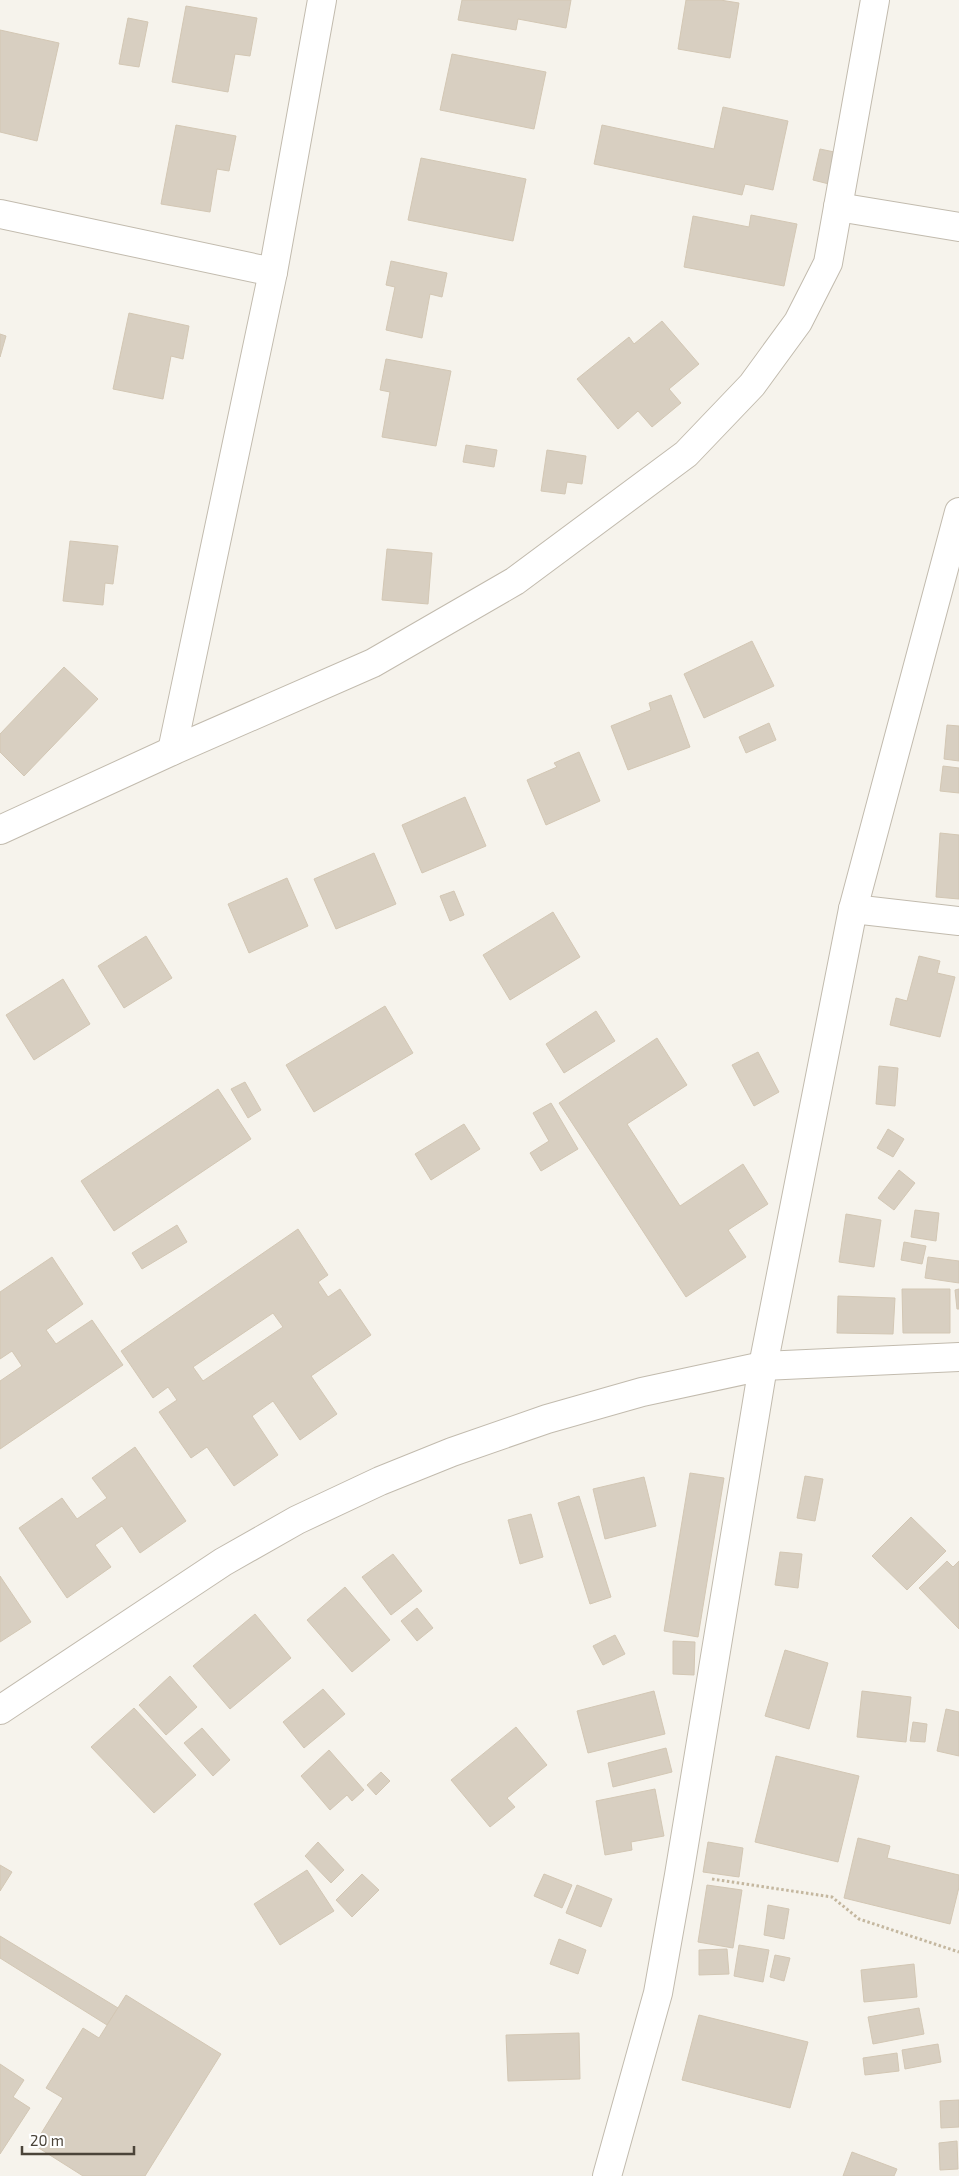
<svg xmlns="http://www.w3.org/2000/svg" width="959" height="2176" viewBox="0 0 959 2176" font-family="'Exo 2',sans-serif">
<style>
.building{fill:#d8cfc1;stroke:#d3c7b4;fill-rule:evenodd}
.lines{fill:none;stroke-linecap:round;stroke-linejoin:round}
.minor-casing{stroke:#c2bbae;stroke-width:30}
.tertiary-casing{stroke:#c2bbae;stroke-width:30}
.path{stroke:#c4b79f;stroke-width:3;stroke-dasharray:2.5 2.5;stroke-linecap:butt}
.minor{stroke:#fff;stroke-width:28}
.tertiary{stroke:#fff;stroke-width:28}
</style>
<rect width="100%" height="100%" fill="#f6f3ec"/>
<g class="building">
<path d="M462 0H571L566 28 518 19 516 30 458 20Z"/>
<path d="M686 0H720L739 3 730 58 678 49Z"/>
<path d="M186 6 257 18 250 56 235 54 228 92 172 82Z"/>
<path d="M128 18 148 22 139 67 119 64Z"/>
<path d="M0 30 59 43 37 141 0 132Z"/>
<path d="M452 54 546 72 534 129 440 110Z"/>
<path d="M723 107 788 121 773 190 745 184 742 195 594 164 602 125 714 149Z"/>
<path d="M176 125 236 136 229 171 217 169 210 212 161 204Z"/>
<path d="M820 149 839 153 833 185 813 180Z"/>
<path d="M421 158 526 179 513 241 408 220Z"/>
<path d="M751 215 797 224 784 286 684 267 693 216 749 227Z"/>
<path d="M391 261 447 273 442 297 430 294 422 338 386 330 395 287 386 285Z"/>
<path d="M129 313 189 326 183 359 171 356 163 399 113 389Z"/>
<path d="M662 321 699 364 669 389 681 403 652 427 638 411 618 429 577 379 629 337 634 344Z"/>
<path d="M0 334 6 336 0 357Z"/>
<path d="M386 359 451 371 436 446 382 437 390 392 380 390Z"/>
<path d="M466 445 497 450 494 467 463 462Z"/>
<path d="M547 450 586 456 582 484 567 482 565 494 541 491Z"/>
<path d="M70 541 118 546 113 584 105 583 103 605 63 601Z"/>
<path d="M387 549 432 553 428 604 382 600Z"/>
<path d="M752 641 774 686 704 718 684 674Z"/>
<path d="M64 667 98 699 24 776 0 752V734Z"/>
<path d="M671 695 690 747 628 770 611 726 651 710 649 703Z"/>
<path d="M769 723 776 740 746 753 739 737Z"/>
<path d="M947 725 959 726V761L944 759Z"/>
<path d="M579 752 600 801 546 825 527 780 557 767 554 763Z"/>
<path d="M943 766 959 768V793L940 791Z"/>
<path d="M465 797 486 846 422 873 402 825Z"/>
<path d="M940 833 959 835V899L936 897Z"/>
<path d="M374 853 396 904 336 929 314 879Z"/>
<path d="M287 878 308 926 249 953 228 904Z"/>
<path d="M454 891 464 915 450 921 440 896Z"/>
<path d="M553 912 580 957 510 1000 483 955Z"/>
<path d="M146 936 172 978 124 1008 98 966Z"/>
<path d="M919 956 940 961 937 973 955 977 940 1037 890 1025 896 998 907 1001Z"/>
<path d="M63 979 90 1024 34 1060 6 1015Z"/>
<path d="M385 1006 413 1053 314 1112 286 1065Z"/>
<path d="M596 1011 615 1041 564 1073 546 1044Z"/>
<path d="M657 1038 687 1085 627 1124 680 1206 743 1164 768 1204 728 1230 746 1257 686 1297 559 1103Z"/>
<path d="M758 1052 779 1092 754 1106 732 1065Z"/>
<path d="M879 1066 898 1068 895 1106 876 1104Z"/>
<path d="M245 1082 261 1110 248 1118 231 1089Z"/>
<path d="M218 1089 251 1139 114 1231 81 1181Z"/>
<path d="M551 1103 578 1149 541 1171 530 1153 549 1141 533 1113Z"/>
<path d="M464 1124 480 1149 431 1180 415 1154Z"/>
<path d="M888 1129 904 1139 893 1157 877 1148Z"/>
<path d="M899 1170 915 1183 894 1210 878 1198Z"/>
<path d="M915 1210 939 1213 936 1241 911 1237Z"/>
<path d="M846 1214 881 1220 874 1267 839 1262Z"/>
<path d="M177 1225 187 1242 142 1269 132 1253Z"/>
<path d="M298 1229 328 1275 318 1282 328 1297 340 1289 371 1335 311 1376 337 1414 300 1440 273 1401 252 1416 278 1455 234 1486 207 1447 191 1458 159 1412 177 1400 168 1387 153 1398 121 1351ZM273 1313 283 1327 203 1381 193 1367Z"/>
<path d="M904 1242 926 1246 922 1264 901 1260Z"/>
<path d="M52 1257 83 1304 46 1330 56 1344 92 1320 123 1365 0 1449V1381L22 1366 12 1351 0 1359V1292Z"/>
<path d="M928 1257 959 1261V1283L925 1278Z"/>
<path d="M902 1289H950V1333H903Z"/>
<path d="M959 1289V1309H957L955 1290Z"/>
<path d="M838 1296 895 1298 893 1334 837 1333Z"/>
<path d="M135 1447 186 1521 140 1553 122 1526 95 1545 111 1567 67 1598 19 1528 62 1498 77 1519 107 1498 92 1478Z"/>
<path d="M690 1473 724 1478 698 1637 664 1631Z"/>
<path d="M805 1476 823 1479 815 1521 797 1518Z"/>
<path d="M644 1477 656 1526 605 1539 593 1489Z"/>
<path d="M579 1496 611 1597 590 1604 558 1503Z"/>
<path d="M531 1514 543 1557 520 1564 508 1520Z"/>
<path d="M911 1517 946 1551 907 1590 872 1556Z"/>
<path d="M780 1552 802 1554 798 1588 775 1585Z"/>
<path d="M393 1554 422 1591 391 1615 362 1577Z"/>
<path d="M947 1561 953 1567 959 1561V1629L919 1588Z"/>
<path d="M0 1576 31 1622 0 1642Z"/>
<path d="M345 1587 390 1640 352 1672 307 1620Z"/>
<path d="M417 1608 433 1628 417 1641 401 1621Z"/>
<path d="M255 1614 291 1658 230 1709 193 1666Z"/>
<path d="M615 1635 625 1654 603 1665 593 1646Z"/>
<path d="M673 1641 695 1642 694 1675 673 1674Z"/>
<path d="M785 1650 828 1663 809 1729 765 1716Z"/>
<path d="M170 1676 197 1707 166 1735 139 1705Z"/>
<path d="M323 1689 345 1714 304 1748 283 1722Z"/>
<path d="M654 1691 665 1734 588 1753 577 1711Z"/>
<path d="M862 1691 911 1697 906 1742 857 1737Z"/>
<path d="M134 1708 196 1775 154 1813 91 1747Z"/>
<path d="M946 1709 959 1712V1756L937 1751Z"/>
<path d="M913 1722 927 1724 925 1742 910 1741Z"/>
<path d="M516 1727 547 1765 507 1798 515 1807 490 1827 451 1780Z"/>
<path d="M202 1728 230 1760 213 1776 184 1743Z"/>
<path d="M666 1748 672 1772 613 1787 608 1763Z"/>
<path d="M329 1750 364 1790 352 1801 347 1795 330 1810 301 1776Z"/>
<path d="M776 1756 859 1776 838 1862 755 1842Z"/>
<path d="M381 1772 390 1781 376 1795 367 1785Z"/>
<path d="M655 1789 664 1836 631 1842 632 1850 605 1855 596 1801Z"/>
<path d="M858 1838 890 1846 887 1858 959 1875V1887L950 1924 844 1898Z"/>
<path d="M318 1842 344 1870 331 1883 305 1856Z"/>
<path d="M708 1842 743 1848 739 1877 703 1872Z"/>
<path d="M0 1865 12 1872 0 1891Z"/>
<path d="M307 1870 334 1911 280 1945 254 1904Z"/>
<path d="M362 1874 379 1890 352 1917 336 1900Z"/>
<path d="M544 1874 572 1885 562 1908 534 1896Z"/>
<path d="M577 1885 612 1899 601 1927 566 1913Z"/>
<path d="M707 1885 742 1890 733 1948 698 1942Z"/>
<path d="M768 1905 789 1909 784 1939 764 1935Z"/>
<path d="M0 1936 118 2008 107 2025 0 1958Z"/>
<path d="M559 1939 586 1950 578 1974 550 1964Z"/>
<path d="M739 1945 769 1950 763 1982 734 1976Z"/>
<path d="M727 1949 729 1974 699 1975V1950Z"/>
<path d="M775 1955 790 1958 784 1981 770 1977Z"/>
<path d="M914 1964 917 1997 864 2002 861 1970Z"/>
<path d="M126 1995 221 2054 145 2176H83L34 2145 63 2098 46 2088 83 2028 99 2038Z"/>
<path d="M919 2008 924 2034 873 2044 868 2017Z"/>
<path d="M699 2015 808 2042 790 2108 682 2080Z"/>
<path d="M579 2033 580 2079 508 2081 506 2035Z"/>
<path d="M938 2044 941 2062 905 2069 902 2050Z"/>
<path d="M897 2053 899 2071 865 2075 863 2058Z"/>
<path d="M0 2064 24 2080 13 2097 30 2108 0 2154Z"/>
<path d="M959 2100V2127L941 2128 940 2101Z"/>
<path d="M957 2141 958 2169 940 2170 939 2143Z"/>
<path d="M852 2152 897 2169 894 2176H843Z"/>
</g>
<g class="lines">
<defs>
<g id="minor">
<path d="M838 207 959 227"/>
<path d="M0 214 273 272"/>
<path d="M172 751 273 272 322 0"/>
<path d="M0 830 172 751 373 663 515 581 686 454 752 385 798 322 828 263 875 0"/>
<path d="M853 909 959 921"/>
</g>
<g id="tertiary">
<path d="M0 1710 223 1562 297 1520 380 1481 452 1452 547 1419 642 1392 763 1366 959 1357"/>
<path d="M607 2176 658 1993 679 1875 763 1366 853 909 959 512"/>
</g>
</defs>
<use href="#minor" class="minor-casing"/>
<use href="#tertiary" class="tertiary-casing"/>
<path class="path" d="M712 1879 832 1897 859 1919 959 1952"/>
<use href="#minor" class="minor"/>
<use href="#tertiary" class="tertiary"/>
</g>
<path d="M22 2146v8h112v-8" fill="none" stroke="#4b4439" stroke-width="2.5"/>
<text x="30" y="2146" font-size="15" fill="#4b4439" stroke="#ffffff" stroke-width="4" paint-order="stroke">20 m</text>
</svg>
